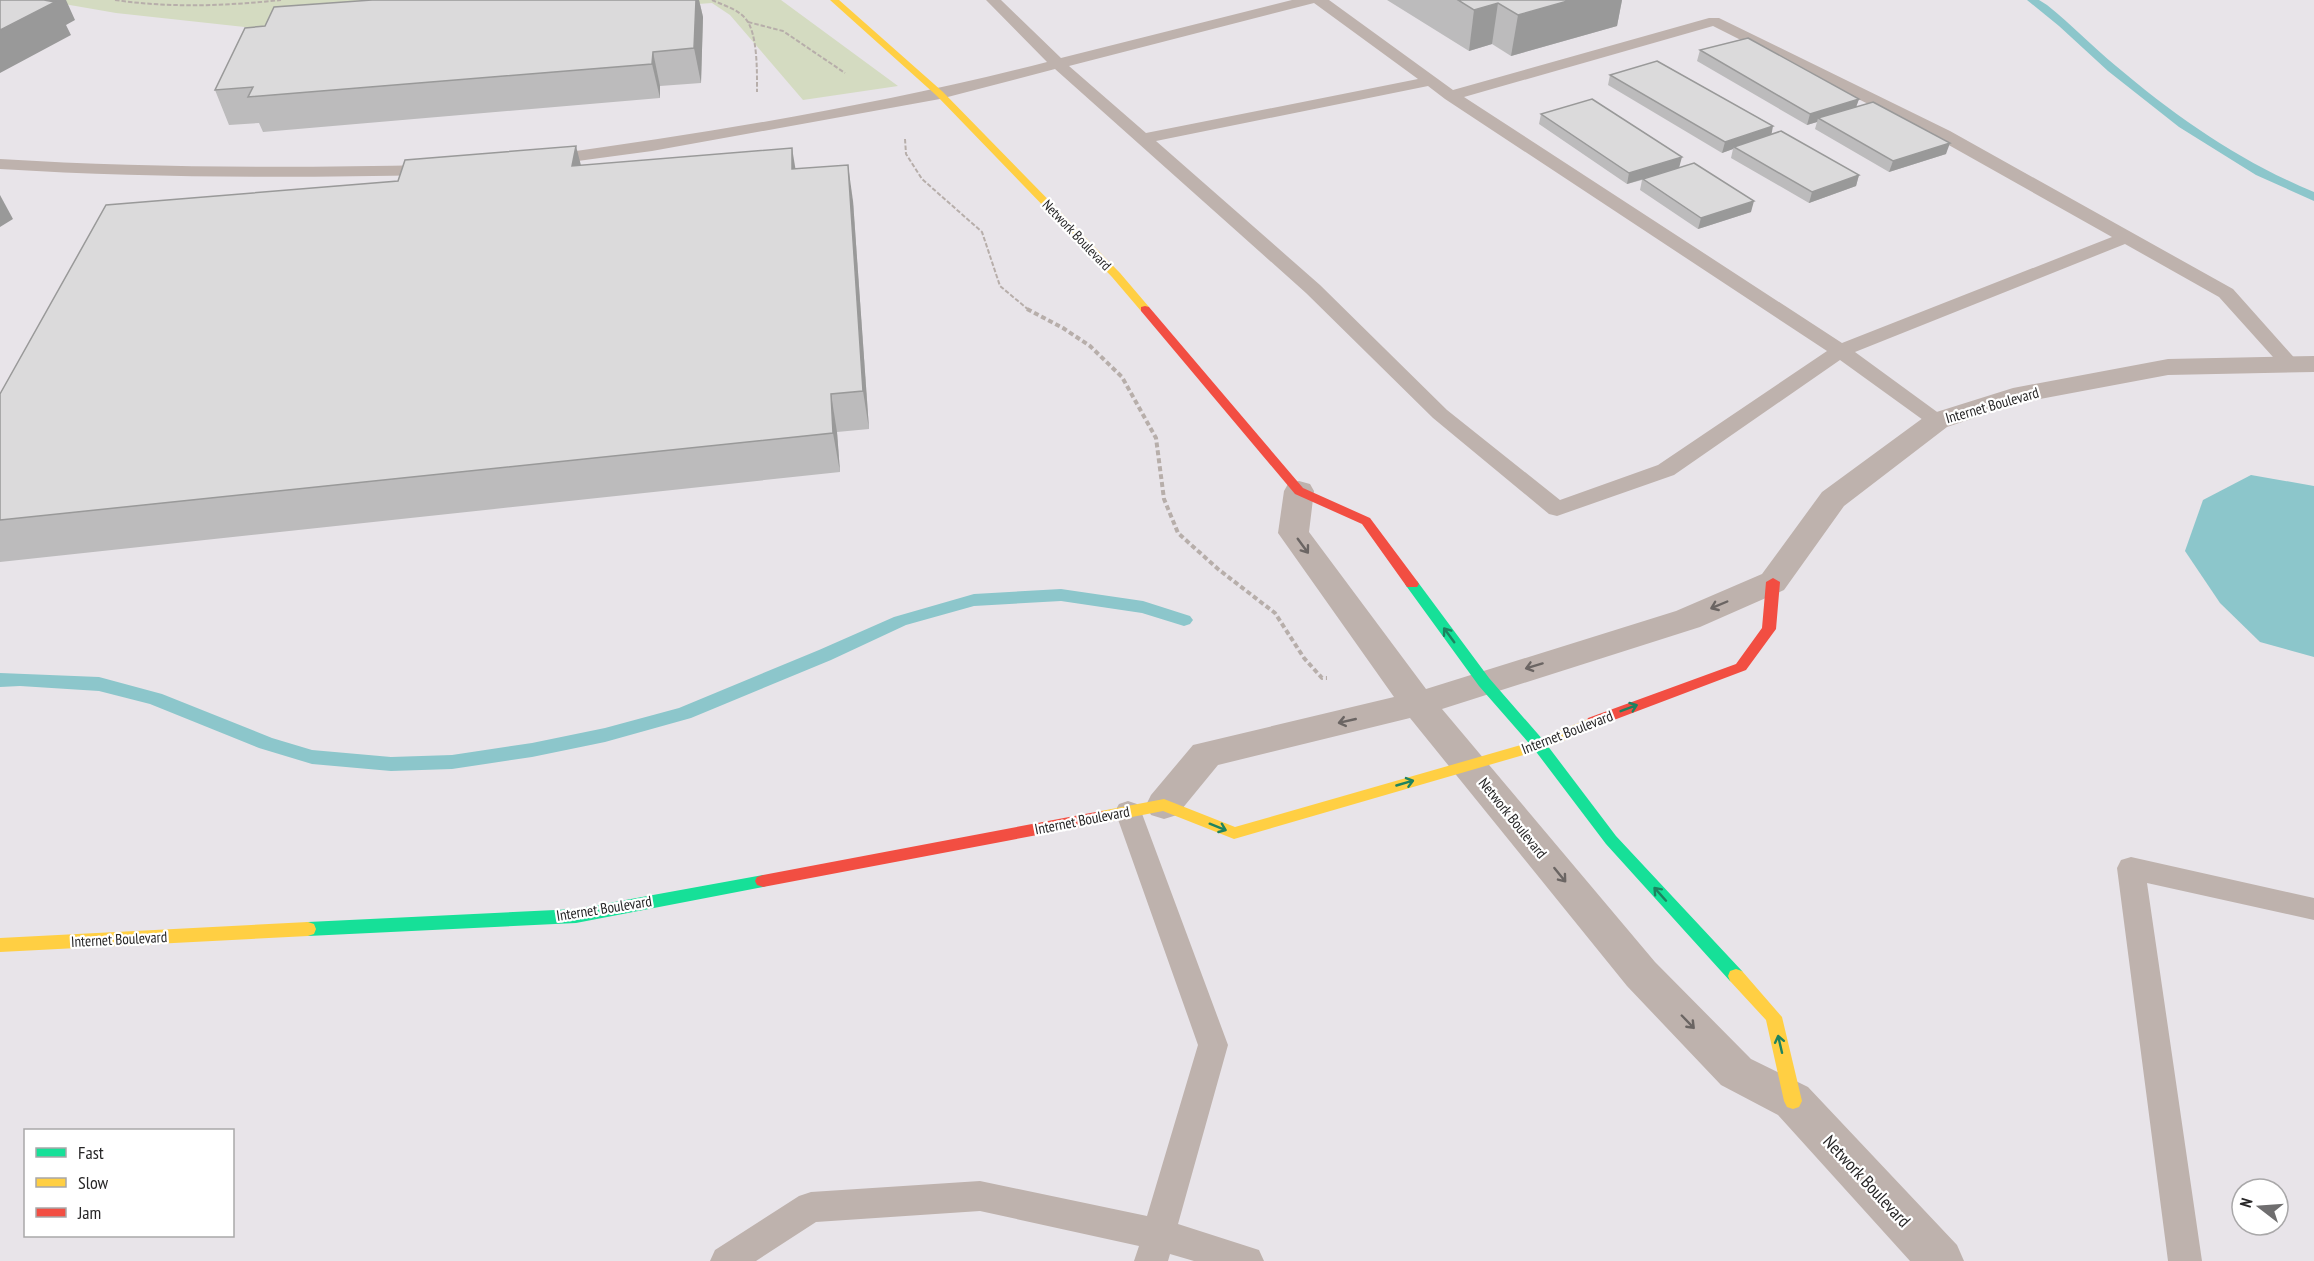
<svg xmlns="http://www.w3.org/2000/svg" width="2314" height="1261" viewBox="0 0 2314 1261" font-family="'PT Sans Narrow',sans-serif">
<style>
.built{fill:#e8e4e9;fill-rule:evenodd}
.green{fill:#d4dbc1}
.water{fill:#8cc6cb}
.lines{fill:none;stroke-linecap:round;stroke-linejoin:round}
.stream{fill:#8cc6cb;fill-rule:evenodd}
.path-far1{stroke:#b7aeaa;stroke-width:2;stroke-dasharray:4.5 2;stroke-linecap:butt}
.path{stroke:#b7aeaa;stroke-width:4;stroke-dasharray:5 3;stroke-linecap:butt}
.lane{fill:#beb2ad;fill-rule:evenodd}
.street{fill:#beb2ad;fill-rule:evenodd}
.fast{fill:#16e098;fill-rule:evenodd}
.slow{fill:#ffcf43;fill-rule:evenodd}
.jam{fill:#f24e42;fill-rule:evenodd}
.wall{fill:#bcbbbc}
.shaded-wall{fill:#999}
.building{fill:#dbdadb;stroke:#999;stroke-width:1.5}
.oneway{stroke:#6b6563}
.oneway2{stroke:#1e8360}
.labels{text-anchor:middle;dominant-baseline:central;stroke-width:4.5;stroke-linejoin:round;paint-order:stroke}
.far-street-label{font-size:14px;fill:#272627;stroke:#fff}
.street-label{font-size:15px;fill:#272627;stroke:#fff}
.near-street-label{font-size:18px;fill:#272627;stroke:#fff}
</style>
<rect width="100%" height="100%" fill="#f4f3f4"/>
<path class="built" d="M0 0H2314V1261H0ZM26 1130H232V1236H26ZM2242 1189H2278V1225H2242Z"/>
<path class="green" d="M41 0H781L898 86 803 100 730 15 712 3 299 33 116 13Z"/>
<path class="water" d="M2251 475 2314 486V657L2260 642 2220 603 2185 551 2203 500Z"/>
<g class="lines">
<g class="stream">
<path d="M2027 0H2039L2047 5C2071 24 2092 46 2116 66 2176 117 2241 162 2314 192V201L2256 175 2179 127 2108 71 2059 26Z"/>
<path d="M1061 589 1143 601 1190 616 1193 620 1190 624 1184 626 1142 613 1061 601 974 606 906 625 831 660 691 718 605 742 532 757 452 769 391 771 312 764 259 748 150 704 99 691 20 686 0 687V673L99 677 162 694 272 738 312 750 391 757 452 755 532 743 605 728 679 708 819 650 894 617 974 594Z"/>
</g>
<g class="path-far1">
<path d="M115 0C171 8 225 6 281 0"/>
<path d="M712 0C723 5 737 9 745 18 758 32 757 73 757 92"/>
<path d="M748 22 783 31 845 73"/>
<path d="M905 139 906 154 922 179 982 232 1000 286 1030 311"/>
</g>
<path class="path" d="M1027 309 1063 328 1090 346 1122 377 1156 438 1164 499 1178 533 1218 569 1275 613 1304 658 1322 678H1327"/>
<g class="lane">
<path d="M986 0H1001L1061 58 1292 0H1329L1453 90 1709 18H1719L1950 131 2233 289 2299 363 2296 367H2282L2219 297 2125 244 1855 352 1944 417 1947 421 1944 425 1937 427 1930 425 1840 360 1674 475 1557 516 1549 514 1433 418 1306 293 1055 69 940 99 652 151 548 165 542 164 540 160 542 156 548 155C716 132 883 104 1047 62ZM1314 3 1418 79 1146 133 1069 66ZM1713 26 1938 139 2112 237 1842 343 1464 97ZM1428 86 1445 99 1827 351 1658 465 1560 500 1447 410 1320 285 1156 141Z"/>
<path d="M0 159C144 168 288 168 432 165L438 166 441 170 438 174 432 175C288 178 144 178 0 169Z"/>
<path d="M1128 801 1137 804 1141 811 1228 1045 1178 1224 1259 1250 1264 1261H1194L1170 1254 1168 1261H1134L1139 1246 980 1211 816 1222 756 1261H710L715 1250 799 1196 811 1192 980 1181 1147 1216 1198 1045 1115 811 1119 804Z"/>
<path d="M2131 857 2314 898V920L2147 883 2202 1261H2168L2117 868 2121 860Z"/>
</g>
<path class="street" d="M2314 356V372L2168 375 2019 403 1947 427 1844 506 1784 590 1700 627 1442 709 1655 962 1751 1059 1808 1087 1957 1245 1964 1261H1910L1778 1115 1721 1085 1627 986 1410 718 1218 765 1177 815 1164 819 1151 815 1146 805 1151 795 1193 745 1394 697 1278 533 1284 491 1288 484 1299 481 1310 484 1314 491 1309 532 1426 689 1676 611 1762 574 1822 492 1927 415 2013 388 2168 359Z"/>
<g class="fast">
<path d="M1412 580 1417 581 1489 678 1544 741 1616 836 1742 971 1744 976 1742 981 1736 983 1730 981 1606 844 1534 749 1479 686 1407 587 1405 584 1407 581Z"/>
<path d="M763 875 769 877 771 881 769 885 763 887 576 923 308 936 302 934 300 929 302 924 308 922 576 909Z"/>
</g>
<g class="slow">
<path d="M830 0H839L943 92 1120 273 1149 307V311H1141L1112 277 937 96Z"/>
<path d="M1593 717 1598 718 1600 722 1598 726 1544 749 1234 839 1163 811 1101 823 1096 821 1093 817 1096 813 1101 811 1164 799 1235 827 1535 741Z"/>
<path d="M308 922 314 924 316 929 314 934 308 936 0 952V938Z"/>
<path d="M1736 969 1742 971 1782 1017 1802 1101 1799 1107 1793 1109 1787 1107 1784 1101 1766 1020 1730 981 1728 976 1730 971Z"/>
</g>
<g class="jam">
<path d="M1145 306 1149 307 1303 488 1370 518 1417 581 1419 584 1417 587H1407L1362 524 1295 494 1141 311V307Z"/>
<path d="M1773 578 1780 582 1776 629 1746 670 1598 726H1588L1586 722 1588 718 1736 664 1762 628 1766 582Z"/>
<path d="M1101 811 1106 813 1109 817 1106 821 1101 823 763 887 757 885 755 881 757 877 763 875Z"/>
</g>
</g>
<g class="wall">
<path d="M372 0H699L703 17 701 83 660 86V98L263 132 259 123 229 125 215 90 265 26Z"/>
<path d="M1387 0H1622L1617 26 1511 56 1492 44 1469 51Z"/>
<path d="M1700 50 1859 99 1856 107 1946 154 1889 172 1815 129 1817 122 1807 125 1697 61Z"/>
<path d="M1610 75 1771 134 1859 175 1856 186 1809 203 1731 158 1733 149 1722 153 1608 85Z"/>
<path d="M1541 114 1679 168 1751 212 1698 229 1640 190 1642 180 1627 184 1539 124Z"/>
<path d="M581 166 796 169 853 201 869 429 837 432 840 472 0 562V394Z"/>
</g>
<g class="shaded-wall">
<path d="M37 0H66L75 20 66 25 71 35 0 73V30Z"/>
<path d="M696 0H699L703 17 701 83 694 48Z"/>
<path d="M1571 0H1622L1617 26 1511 56 1518 15Z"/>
<path d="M1498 3 1492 44 1469 51 1474 10Z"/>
<path d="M653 52 660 86V98L652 64Z"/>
<path d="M1859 99 1855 110 1818 118 1817 122 1807 125 1810 114Z"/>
<path d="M1773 126 1771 137 1734 147 1733 149 1722 153 1725 142Z"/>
<path d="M1950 143 1946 154 1889 172 1893 161Z"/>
<path d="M576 146 585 181 572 166Z"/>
<path d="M792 148 798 184 792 169Z"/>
<path d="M1682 157 1679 168 1627 184 1629 173Z"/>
<path d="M848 165 853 201 869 429 863 391Z"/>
<path d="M1859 175 1856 186 1809 203 1812 192Z"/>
<path d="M0 195 13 219 0 227Z"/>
<path d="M1754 201 1751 212 1698 229 1701 218Z"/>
<path d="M831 394 837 432 840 472 833 433Z"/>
</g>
<g class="building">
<path d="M0 0H44L55 2 0 30Z"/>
<path d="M372 0H696L694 48 653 52 652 64 248 97 253 87 215 90 245 28 265 26 274 7Z"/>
<path d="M1458 0H1571L1518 15 1498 3 1474 10Z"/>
<path d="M1748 38 1859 99 1810 114 1700 50Z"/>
<path d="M1657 61 1773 126 1725 142 1610 75Z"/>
<path d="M1592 99 1682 157 1629 173 1541 114Z"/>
<path d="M1873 102 1950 143 1893 161 1818 118Z"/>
<path d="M1781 131 1859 175 1812 192 1734 147Z"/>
<path d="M576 146 572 166 792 148V169L848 165 863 391 831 394 833 433 0 520V394L106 205 398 181 405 160Z"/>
<path d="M1694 163 1754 201 1701 218 1643 179Z"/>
</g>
<defs><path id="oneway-shaft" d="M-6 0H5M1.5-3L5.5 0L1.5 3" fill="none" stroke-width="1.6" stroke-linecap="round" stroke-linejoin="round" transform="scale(1.5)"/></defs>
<g class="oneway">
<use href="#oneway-shaft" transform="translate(1303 546) rotate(54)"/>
<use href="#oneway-shaft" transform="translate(1719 605) rotate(157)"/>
<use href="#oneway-shaft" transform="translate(1534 666) rotate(163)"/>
<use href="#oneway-shaft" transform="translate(1347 721) rotate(167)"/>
<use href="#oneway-shaft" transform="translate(1560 875) rotate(51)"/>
<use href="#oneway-shaft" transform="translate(1688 1022) rotate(46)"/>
</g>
<g class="oneway2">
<use href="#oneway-shaft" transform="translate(1449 635) rotate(-126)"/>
<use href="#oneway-shaft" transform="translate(1629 708) rotate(-21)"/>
<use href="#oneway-shaft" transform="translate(1405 783) rotate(-16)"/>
<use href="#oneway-shaft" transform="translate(1218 827) rotate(22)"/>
<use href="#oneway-shaft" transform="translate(1660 894) rotate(-132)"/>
<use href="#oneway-shaft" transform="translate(1780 1044) rotate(-103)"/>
</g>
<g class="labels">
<g class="far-street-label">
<text transform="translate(1077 235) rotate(46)">Network Boulevard</text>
</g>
<g class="street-label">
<text transform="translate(1992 405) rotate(-16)">Internet Boulevard</text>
<text transform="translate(1567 732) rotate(-21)">Internet Boulevard</text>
<text transform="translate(1513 818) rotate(51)">Network Boulevard</text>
<text transform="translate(1082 820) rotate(-11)">Internet Boulevard</text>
<text transform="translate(604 908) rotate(-9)">Internet Boulevard</text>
<text transform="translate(119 939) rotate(-3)">Internet Boulevard</text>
</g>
<g class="near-street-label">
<text transform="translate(1867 1181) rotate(47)">Network Boulevard</text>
</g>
</g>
<rect x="24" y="1129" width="210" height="108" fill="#ffffff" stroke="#a9a8a9" stroke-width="1.5"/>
<rect x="36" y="1148" width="30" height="9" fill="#16e098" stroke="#a9a8a9" stroke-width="1.5"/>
<text x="78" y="1159" font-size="18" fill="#272627">Fast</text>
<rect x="36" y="1178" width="30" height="9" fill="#ffcf43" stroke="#a9a8a9" stroke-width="1.5"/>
<text x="78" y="1189" font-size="18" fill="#272627">Slow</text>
<rect x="36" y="1208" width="30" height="9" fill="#f24e42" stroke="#a9a8a9" stroke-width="1.5"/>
<text x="78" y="1219" font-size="18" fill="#272627">Jam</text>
<g transform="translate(2260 1207) rotate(287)"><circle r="28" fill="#ffffff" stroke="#a9a8a9" stroke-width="1.5"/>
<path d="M0-4.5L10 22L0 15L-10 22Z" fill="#6f6e6f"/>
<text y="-9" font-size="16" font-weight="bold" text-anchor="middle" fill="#272627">N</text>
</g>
</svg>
